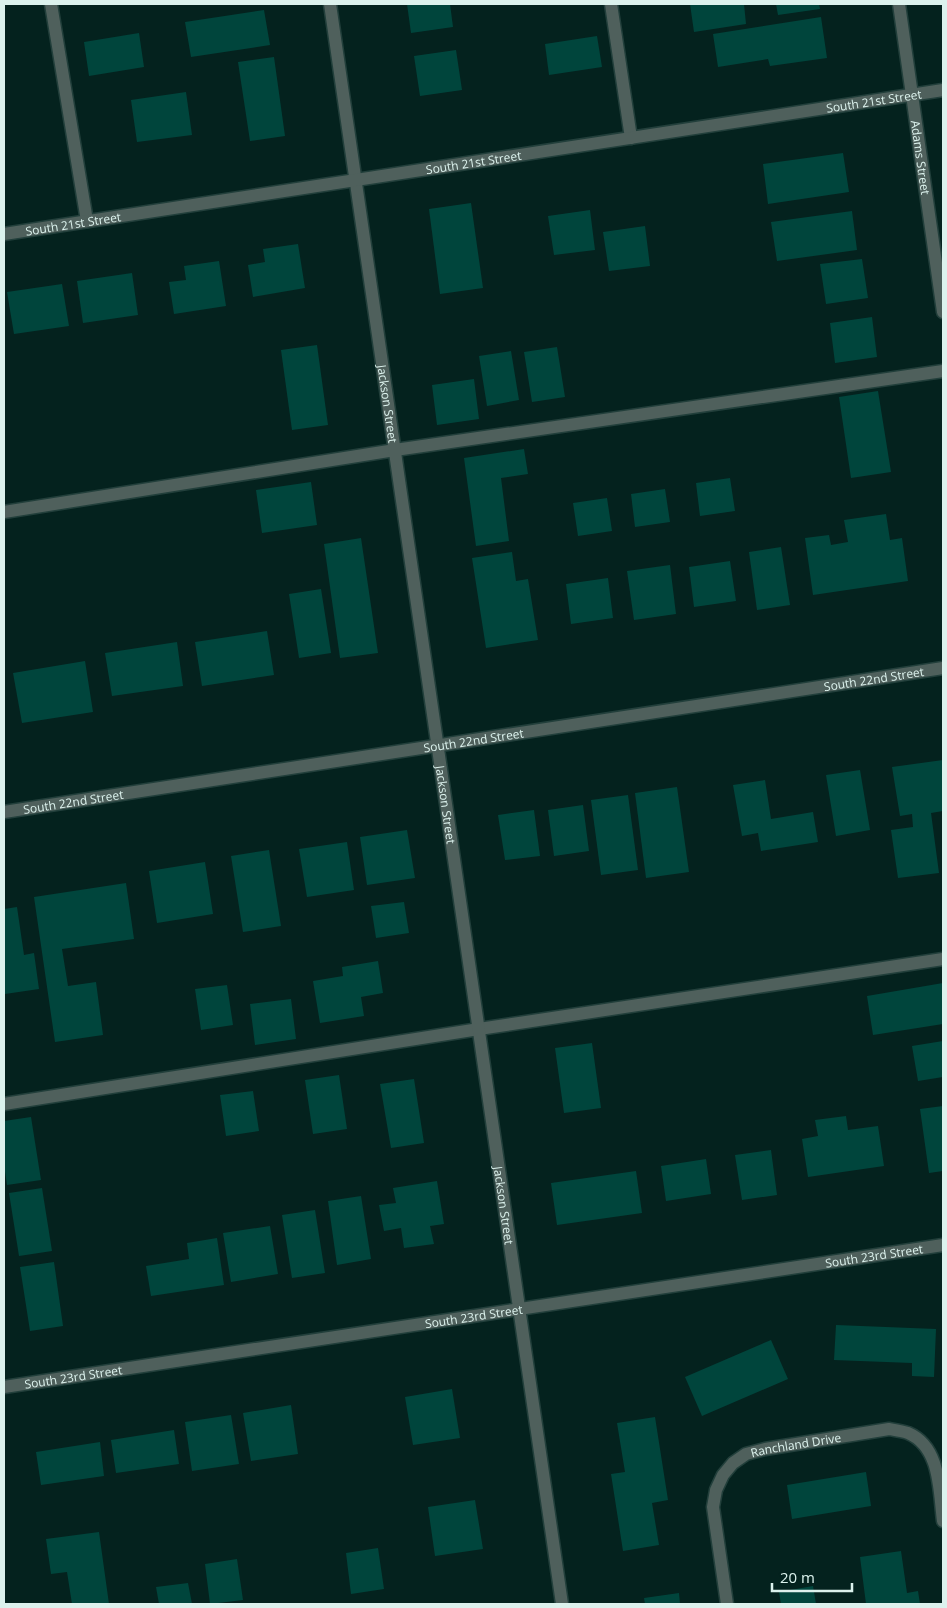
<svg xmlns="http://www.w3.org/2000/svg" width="947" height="1608" viewBox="0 0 947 1608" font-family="'Open Sans',sans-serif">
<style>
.building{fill:#00453c}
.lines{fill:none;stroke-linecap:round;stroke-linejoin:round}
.lane-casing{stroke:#223f3b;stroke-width:15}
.street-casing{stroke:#223f3b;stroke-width:15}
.lane{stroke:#4f605c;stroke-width:12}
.street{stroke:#4f605c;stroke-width:12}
.labels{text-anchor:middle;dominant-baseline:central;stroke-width:4;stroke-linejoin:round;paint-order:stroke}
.street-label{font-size:12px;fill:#dcf2ed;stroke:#04221e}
</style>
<rect width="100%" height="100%" fill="#04221e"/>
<g class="building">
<path d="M407 4H450L453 27 411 33Z"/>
<path d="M690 4H744L746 24 694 32Z"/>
<path d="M776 4H819L820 9 778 15Z"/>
<path d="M264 10 270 45 191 57 185 22Z"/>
<path d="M821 17 827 58 770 66 768 59 718 67 713 34Z"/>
<path d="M139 33 144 67 89 76 84 42Z"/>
<path d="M597 36 602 67 549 75 545 44Z"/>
<path d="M456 50 462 90 420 96 414 56Z"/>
<path d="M274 57 285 136 250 141 238 62Z"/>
<path d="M186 92 192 135 137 142 131 100Z"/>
<path d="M843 153 849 192 768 204 763 164Z"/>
<path d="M471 203 483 288 440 294 429 209Z"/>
<path d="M590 210 595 250 554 255 548 216Z"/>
<path d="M852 211 857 250 777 261 771 222Z"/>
<path d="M645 226 650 266 609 271 603 232Z"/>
<path d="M298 244 305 288 253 297 248 265 265 262 263 249Z"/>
<path d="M862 259 868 298 826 304 820 264Z"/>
<path d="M219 261 226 306 174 314 169 282 186 280 184 266Z"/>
<path d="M132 273 138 315 83 323 77 281Z"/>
<path d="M62 284 69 326 14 334 7 292Z"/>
<path d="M872 317 877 357 835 363 830 323Z"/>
<path d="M317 345 328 425 292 430 281 350Z"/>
<path d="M557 347 565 397 532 402 524 352Z"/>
<path d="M511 351 519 400 487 406 479 356Z"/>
<path d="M474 379 479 419 437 425 432 385Z"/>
<path d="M878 391 891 472 851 478 839 397Z"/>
<path d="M524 449 528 474 501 478 509 541 476 546 464 458Z"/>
<path d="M730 478 735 511 700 516 696 483Z"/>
<path d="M311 482 317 525 262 533 256 490Z"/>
<path d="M665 489 670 522 635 527 631 494Z"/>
<path d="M607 498 612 531 578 536 573 503Z"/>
<path d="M886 514 890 540 902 538 908 581 813 595 805 538 829 535 831 545 848 542 844 520Z"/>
<path d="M361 538 378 653 340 658 324 544Z"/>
<path d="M781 547 790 605 757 610 749 552Z"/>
<path d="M512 552 516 581 528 579 538 640 486 648 472 558Z"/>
<path d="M730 561 736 601 694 607 689 567Z"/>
<path d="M670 565 676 614 634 620 627 571Z"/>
<path d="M608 578 613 618 571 624 566 584Z"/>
<path d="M321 589 331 653 299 658 289 594Z"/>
<path d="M267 631 274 675 202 686 195 642Z"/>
<path d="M177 642 183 686 112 696 105 653Z"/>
<path d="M85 661 93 712 22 723 13 673Z"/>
<path d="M943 760V811L931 813 939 873 898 878 891 830 913 827 912 814 900 816 892 767Z"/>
<path d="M860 770 870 830 836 836 826 775Z"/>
<path d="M765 780 771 819 813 812 818 842 761 851 758 833 742 836 733 785Z"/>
<path d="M677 787 689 872 646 878 635 793Z"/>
<path d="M628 795 638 870 601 875 591 800Z"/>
<path d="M583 805 589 851 554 856 548 810Z"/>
<path d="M534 810 540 856 505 860 498 815Z"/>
<path d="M407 830 415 878 367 885 360 837Z"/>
<path d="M347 842 354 890 307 897 299 849Z"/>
<path d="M269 850 281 926 243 932 231 856Z"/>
<path d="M205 862 213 914 157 923 149 871Z"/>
<path d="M126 883 134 939 62 949 68 986 96 982 103 1035 55 1042 34 897Z"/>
<path d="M404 902 409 933 376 938 371 906Z"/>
<path d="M17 907 24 955 34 953 39 989 5 994 4 909Z"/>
<path d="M378 961 383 993 361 997 364 1016 320 1023 313 981 343 976 342 967Z"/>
<path d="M943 983V1024L873 1035 867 996Z"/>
<path d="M227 985 233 1025 201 1030 195 989Z"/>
<path d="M291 999 296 1039 255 1045 250 1004Z"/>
<path d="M943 1041V1077L918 1081 912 1046Z"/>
<path d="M592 1043 601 1108 564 1113 555 1048Z"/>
<path d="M339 1075 347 1129 313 1134 305 1080Z"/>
<path d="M414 1079 424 1143 391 1148 380 1084Z"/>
<path d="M253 1091 259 1131 226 1136 220 1095Z"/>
<path d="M943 1106V1171L929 1173 920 1109Z"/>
<path d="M846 1116 848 1130 878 1126 884 1166 808 1177 802 1139 818 1136 815 1120Z"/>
<path d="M31 1117 41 1180 7 1185 4 1165V1121Z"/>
<path d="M771 1150 777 1195 742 1200 735 1155Z"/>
<path d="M706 1159 711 1194 666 1201 661 1166Z"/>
<path d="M636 1171 642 1213 557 1225 551 1183Z"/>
<path d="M437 1181 444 1224 430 1226 434 1244 404 1248 401 1228 384 1231 379 1205 396 1203 393 1188Z"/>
<path d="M42 1188 52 1251 19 1256 9 1193Z"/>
<path d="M361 1196 371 1259 337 1265 328 1201Z"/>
<path d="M315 1210 325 1273 292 1278 282 1215Z"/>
<path d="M270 1226 278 1274 231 1282 223 1233Z"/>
<path d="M217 1238 224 1285 151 1296 146 1266 189 1259 187 1243Z"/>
<path d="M54 1262 63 1326 30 1331 20 1267Z"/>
<path d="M836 1325 936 1329 934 1377 912 1376V1363L834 1360Z"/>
<path d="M771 1340 788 1379 702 1416 685 1377Z"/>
<path d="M452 1389 460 1438 413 1445 405 1397Z"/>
<path d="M291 1405 298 1454 251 1461 243 1413Z"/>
<path d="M231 1415 239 1464 192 1471 185 1422Z"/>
<path d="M655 1417 668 1500 652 1503 659 1545 623 1551 611 1474 625 1472 617 1423Z"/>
<path d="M174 1430 179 1464 116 1473 111 1440Z"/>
<path d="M100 1442 104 1476 41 1485 36 1452Z"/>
<path d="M866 1472 871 1506 792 1519 787 1485Z"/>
<path d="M475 1500 483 1549 435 1556 428 1507Z"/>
<path d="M99 1532 109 1604H72L67 1572 51 1574 46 1539Z"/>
<path d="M378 1548 384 1589 351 1594 346 1553Z"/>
<path d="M901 1551 907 1593 918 1591 920 1604H866L860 1557Z"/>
<path d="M237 1559 243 1600 210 1604 205 1564Z"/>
<path d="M188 1583 192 1604H159L156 1587Z"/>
<path d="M813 1586 816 1604H781L779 1592Z"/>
<path d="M679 1593 680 1604H645L644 1598Z"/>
</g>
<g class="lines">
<defs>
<g id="lane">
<path d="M51 4 87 221"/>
<path d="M611 4 631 138"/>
<path d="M4 512 395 450 943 371"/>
<path d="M4 1104 479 1029 943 959"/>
</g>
<g id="street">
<path id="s1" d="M330 4 562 1604"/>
<path id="s2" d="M899 4 943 312"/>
<path id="s3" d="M4 234 943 90"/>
<path id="s4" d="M4 812 943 668"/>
<path id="s5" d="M4 1387 943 1245"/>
<path id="s6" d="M727 1604 713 1507 716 1490 723 1475 733 1463 746 1454 765 1449 889 1429C895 1430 902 1431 908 1433 941 1447 939 1491 943 1521"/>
</g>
</defs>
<use href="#lane" class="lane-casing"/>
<use href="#street" class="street-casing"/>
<use href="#lane" class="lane"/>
<use href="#street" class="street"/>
</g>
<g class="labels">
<g class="street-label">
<text stroke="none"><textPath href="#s3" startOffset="880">South 21st Street</textPath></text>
<text stroke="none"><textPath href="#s2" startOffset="155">Adams Street</textPath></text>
<text stroke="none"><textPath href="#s3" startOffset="475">South 21st Street</textPath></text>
<text stroke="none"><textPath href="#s3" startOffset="70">South 21st Street</textPath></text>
<text stroke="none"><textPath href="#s1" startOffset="404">Jackson Street</textPath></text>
<text stroke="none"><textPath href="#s4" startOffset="880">South 22nd Street</textPath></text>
<text stroke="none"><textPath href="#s4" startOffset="475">South 22nd Street</textPath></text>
<text stroke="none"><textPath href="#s4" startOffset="70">South 22nd Street</textPath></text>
<text stroke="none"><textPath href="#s1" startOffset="809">Jackson Street</textPath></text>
<text stroke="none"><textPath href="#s1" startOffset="1214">Jackson Street</textPath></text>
<text stroke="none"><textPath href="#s5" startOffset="880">South 23rd Street</textPath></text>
<text stroke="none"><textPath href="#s5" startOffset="475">South 23rd Street</textPath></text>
<text stroke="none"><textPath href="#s5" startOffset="70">South 23rd Street</textPath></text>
<text stroke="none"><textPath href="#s6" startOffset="214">Ranchland Drive</textPath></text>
</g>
</g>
<rect width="947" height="1608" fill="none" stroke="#dcf2ed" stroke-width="10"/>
<path d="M772 1583v8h80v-8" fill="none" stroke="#dcf2ed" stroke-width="2.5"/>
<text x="780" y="1583" font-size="15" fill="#dcf2ed" stroke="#04221e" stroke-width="4" paint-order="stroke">20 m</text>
</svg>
